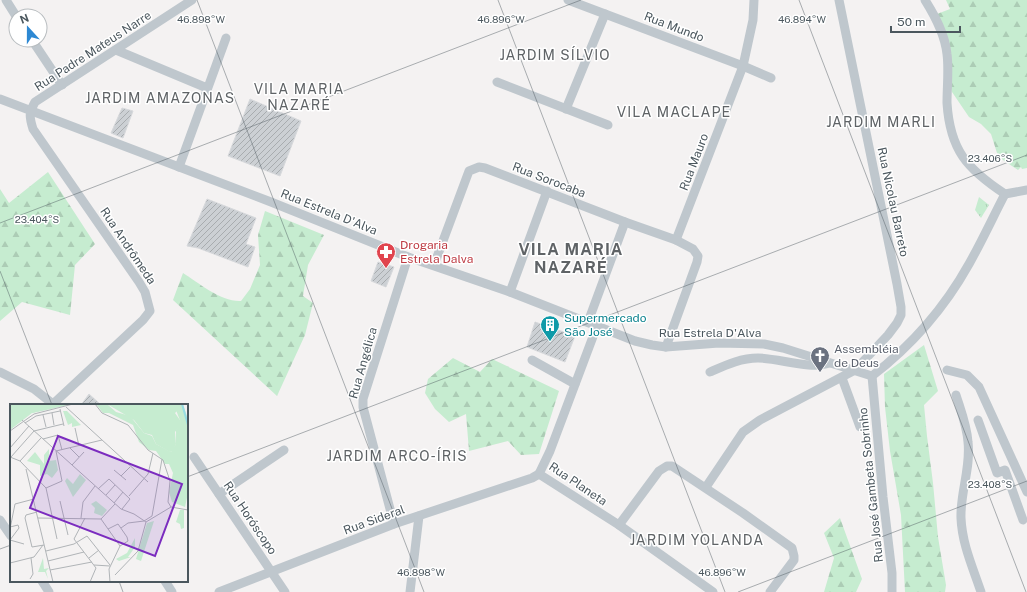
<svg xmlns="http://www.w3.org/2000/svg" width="1027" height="592" viewBox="0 0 1027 592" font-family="'Public Sans',sans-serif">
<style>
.grass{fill:url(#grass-tufts)}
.forest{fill:url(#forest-firs)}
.building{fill:url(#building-hatch);stroke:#d7d9dc}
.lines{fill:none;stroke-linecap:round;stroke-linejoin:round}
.minor{stroke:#bfc7cd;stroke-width:9}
.ticks{fill:none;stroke:#4b575e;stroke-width:1;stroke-opacity:0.45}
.labels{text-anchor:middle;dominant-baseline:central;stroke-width:3;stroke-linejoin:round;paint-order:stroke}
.street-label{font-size:12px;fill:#4b575e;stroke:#fff}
.health-label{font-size:12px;fill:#be3a42;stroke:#fff;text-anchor:start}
.culture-label{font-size:12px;fill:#0d838f;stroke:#fff;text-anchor:start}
.worship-label{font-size:12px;fill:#5b616d;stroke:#fff;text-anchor:start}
.quarter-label{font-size:14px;letter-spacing:1px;fill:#5f6366;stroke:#fff}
.district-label{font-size:16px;font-weight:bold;letter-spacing:1px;fill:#5f6366;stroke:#fff}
.inset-river{fill:none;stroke:#98dde4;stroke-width:2}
.inset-road{fill:none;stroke:#b0b4b7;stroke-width:1}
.view{fill:#7b2cbf;fill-opacity:0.15;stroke:#7b2cbf;stroke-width:2}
.inset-edge{fill:none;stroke:#4b575e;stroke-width:2}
.ticks-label{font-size:10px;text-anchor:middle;fill:#4b575e;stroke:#fff;stroke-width:3;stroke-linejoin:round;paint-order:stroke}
</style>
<defs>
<pattern id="grass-tufts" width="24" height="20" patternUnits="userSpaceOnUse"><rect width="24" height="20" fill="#c6ecd0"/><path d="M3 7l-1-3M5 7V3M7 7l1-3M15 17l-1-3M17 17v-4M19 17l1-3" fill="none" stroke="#acccb5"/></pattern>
<pattern id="forest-firs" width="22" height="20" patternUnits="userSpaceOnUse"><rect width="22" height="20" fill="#c6ecd0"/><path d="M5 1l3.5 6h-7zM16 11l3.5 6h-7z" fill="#acccb5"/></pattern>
<pattern id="building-hatch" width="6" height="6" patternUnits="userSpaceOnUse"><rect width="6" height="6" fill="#ccd0d4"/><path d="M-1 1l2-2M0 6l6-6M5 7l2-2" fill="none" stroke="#a8acaf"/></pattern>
</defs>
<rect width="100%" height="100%" fill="#f4f2f2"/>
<path class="grass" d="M979 197 989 205 981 218 975 210Z"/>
<g class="forest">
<path d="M946 0H1027V168L1022 169 1021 167 1018 170 1003 160 997 153 991 134 981 124 969 117 952 92 937 14 950 9Z"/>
<path d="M48 172 95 244 75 265 70 315 22 302 0 321V189L9 203Z"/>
<path d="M265 211 324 235 308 265 303 296 313 303 305 335 277 396 173 300 183 273C199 283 221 302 241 301L250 289 260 265 258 235Z"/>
<path d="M924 345 938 391 924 405 927 436 933 483 938 537 946 585 945 592H905L901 515 890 451 885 407 884 374Z"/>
<path d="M453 358 480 372 492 359 559 391 539 454 521 455 508 441 469 451 466 414 449 422 435 409 425 393 428 379Z"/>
<path d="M840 518 862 579 856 592H824L834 558 824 533Z"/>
</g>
<g class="building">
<path d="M250 99 301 121 280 176 228 156Z"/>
<path d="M122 108 133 111 123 138 111 133Z"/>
<path d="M207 199 256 218 246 244 255 247 248 267 198 248 187 246Z"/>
<path d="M378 262 394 267 386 287 371 281Z"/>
<path d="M535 322 575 336 565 362 527 347Z"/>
<path d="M89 394 101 405H81Z"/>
</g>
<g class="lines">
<g class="minor">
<path d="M6 0 16 16"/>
<path d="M568 0 743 66 771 78"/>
<path d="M925 0C935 16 945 34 947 54 949 70 947 86 947 103 950 150 967 169 1005 194L1027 190"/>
<path d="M32 40 62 85"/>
<path d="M116 50 207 88"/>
<path d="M497 82 608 125"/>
<path d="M0 99 271 202 408 257 510 292 635 341 652 345 666 347 719 343 764 344 783 348 872 376C911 346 945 307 969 264 982 241 993 217 1005 194"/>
<path d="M566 109 605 14"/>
<path d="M179 167 226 38"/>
<path d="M676 240 743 66 753 20 754 0"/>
<path d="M434 265 469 171 479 167 485 168 625 222 676 240 693 249 698 256 697 262 666 347"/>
<path d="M510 292 547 191"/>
<path d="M588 322 625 222"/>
<path d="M597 326 550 451 539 474 619 525 713 592"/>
<path d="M532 360 575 384"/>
<path d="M947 370 967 375 979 387 1027 492"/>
<path d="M0 372 34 389 53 404 143 320 150 311 145 292 139 282 33 129C29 116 29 113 35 102L192 0"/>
<path d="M710 372C726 365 741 358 758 358 779 358 810 370 829 363"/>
<path d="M872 376 883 497 892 573V592"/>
<path d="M842 378 860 427"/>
<path d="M956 395C961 411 967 426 968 442 971 468 960 493 961 518 962 544 973 568 981 592"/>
<path d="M978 420 997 473 1005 470 1023 520"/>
<path d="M194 457 285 592"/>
<path d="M706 487 743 432 760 420 855 370 888 335 897 323 901 315V307L897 284 839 0"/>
<path d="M219 494 284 450"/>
<path d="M0 520 11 536"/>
<path d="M394 524 363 407V399L408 257"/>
<path d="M619 525 659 471 667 466H672L743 513 792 548 794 556V560L770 592"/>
<path d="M42 581 49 592"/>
<path d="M165 581 172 592"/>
<path d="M219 592 394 524 532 478 539 474"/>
<path d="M410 592 419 516"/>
</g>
</g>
<path class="ticks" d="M197 0 424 592M498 0 725 592M799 0 1026 592M0 223 581 0M0 271 52 405M187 477 1027 155M0 549 11 545M119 581 123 592M738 592 1027 481"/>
<defs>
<symbol id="pharmacy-pin" viewBox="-11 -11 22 30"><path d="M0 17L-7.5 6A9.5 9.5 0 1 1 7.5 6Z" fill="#e0444e" stroke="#fff"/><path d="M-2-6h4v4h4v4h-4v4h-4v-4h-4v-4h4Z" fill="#fff"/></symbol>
<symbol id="building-pin" viewBox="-11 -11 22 30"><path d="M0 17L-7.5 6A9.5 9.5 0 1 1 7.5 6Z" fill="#0f9aa8" stroke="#fff"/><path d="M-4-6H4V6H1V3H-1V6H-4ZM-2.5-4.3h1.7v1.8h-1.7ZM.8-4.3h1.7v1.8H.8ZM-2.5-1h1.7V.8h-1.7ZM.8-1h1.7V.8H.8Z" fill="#fff"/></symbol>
<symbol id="church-pin" viewBox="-11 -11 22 30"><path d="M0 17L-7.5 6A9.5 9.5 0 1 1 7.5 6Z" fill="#6b7280" stroke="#fff"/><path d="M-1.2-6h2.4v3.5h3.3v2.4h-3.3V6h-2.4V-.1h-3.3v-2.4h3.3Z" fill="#fff"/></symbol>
</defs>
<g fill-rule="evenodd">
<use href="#pharmacy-pin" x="375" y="241" width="22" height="30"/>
<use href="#building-pin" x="539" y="314" width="22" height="30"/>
<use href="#church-pin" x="809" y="345" width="22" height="30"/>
</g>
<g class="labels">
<g class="street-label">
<text transform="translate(674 27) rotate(21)">Rua Mundo</text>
<text transform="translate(93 51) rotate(-33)">Rua Padre Mateus Narre</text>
<text transform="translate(694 162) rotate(-69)">Rua Mauro</text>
<text transform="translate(549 180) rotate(21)">Rua Sorocaba</text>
<text transform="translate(893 202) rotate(78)">Rua Nicolau Barreto</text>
<text transform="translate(329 212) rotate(22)">Rua Estrela D'Alva</text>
<text transform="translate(128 246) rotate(56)">Rua Andrômeda</text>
<text x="710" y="333">Rua Estrela D'Alva</text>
<text transform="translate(363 363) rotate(-74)">Rua Angélica</text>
<text transform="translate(578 484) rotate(34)">Rua Planeta</text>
<text transform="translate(871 485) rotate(-96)">Rua José Gambeta Sobrinho</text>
<text transform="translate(250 518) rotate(56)">Rua Horóscopo</text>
<text transform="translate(374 520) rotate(-20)">Rua Sideral</text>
</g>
<g class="health-label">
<text x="400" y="245">Drogaria<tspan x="400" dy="14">Estrela Dalva</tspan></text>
</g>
<g class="culture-label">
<text x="564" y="318">Supermercado<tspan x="564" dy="14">São José</tspan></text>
</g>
<g class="worship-label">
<text x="834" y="349">Assembléia<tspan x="834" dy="14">de Deus</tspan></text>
</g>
<g class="quarter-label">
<text x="555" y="55">JARDIM SÍLVIO</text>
<text x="299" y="89">VILA MARIA<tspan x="299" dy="16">NAZARÉ</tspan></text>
<text x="160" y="98">JARDIM AMAZONAS</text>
<text x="674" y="112">VILA MACLAPE</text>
<text x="881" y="122">JARDIM MARLI</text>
<text x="397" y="456">JARDIM ARCO-ÍRIS</text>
<text x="697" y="540">JARDIM YOLANDA</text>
</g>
<g class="district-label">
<text x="571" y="249">VILA MARIA<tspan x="571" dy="18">NAZARÉ</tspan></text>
</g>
</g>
<g transform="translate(10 404)">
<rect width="178" height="178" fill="#f4f2f2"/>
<path d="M0 0H61L22 9 0 26ZM97 0H165L168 6 165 9 172 19 165 28 166 40 163 47 160 48 146 40 142 31 134 29 124 16Z" fill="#c6ecd0"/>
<path d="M23 0 35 1 62 0 22 9 20 5ZM86 0H97L106 8 120 12 134 29 142 32 146 40 161 48 166 40V26L171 19 164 1 173 0 178 15V89L175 103 162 98 159 88 163 69 159 60H155L146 47 139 46 129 38 123 21 99 9H93ZM53 7H57L71 21 62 23V19L58 21ZM39 45V57L46 56 48 66 42 74 37 70 30 72V61L17 57 25 48 34 60V51ZM70 70 76 76 63 93 55 77 57 74 63 80ZM86 97 97 106 92 112 84 109 85 104 81 100ZM170 106H174V124L171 125 170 120 166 118ZM144 117 131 157 126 155 137 119ZM125 134V143L118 153H121L109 157 106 155 117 149Z" fill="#c6ecd0"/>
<path d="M33 154 34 165 39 164 36 167 38 175 35 168H28Z" fill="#c6ecd0"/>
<path class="inset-river" d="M172 0 178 21"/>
<path class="inset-road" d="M85 0 92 9 118 21 138 46 153 56 160 77 158 98 161 103 178 106M56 3 138 78M50 5 54 22M42 9 44 21M33 11 36 23M12 16 111 105 124 110 136 118 161 103M15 19 26 12 50 7M65 24 69 42M0 27 24 10 63 0M33 35 48 31 52 46M0 44 19 22M60 44 69 53M0 53 10 57 36 84 52 77 46 47 92 36M1 53 24 27 53 20M10 57 31 34M62 61 74 48M16 65 43 178M104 66 116 76M111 72 120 63M36 84 47 135M88 85 99 75 120 95 112 105M96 91 105 81M119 92 138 70 143 49M50 97 58 131M104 99 113 88M178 106V132M27 108 16 111 15 114 22 143 34 141M28 114 91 115M71 114 73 98 85 82M75 114 64 135 86 164 80 178M111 124 118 119 134 117 142 112 152 55M0 125 5 100 24 95M98 125 108 120 117 133 118 137 110 142M0 136 9 124 8 121 0 123M0 136 14 140M36 147 64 140 77 132 100 161M79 154 89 146M38 157 74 148M0 159 24 153 33 141M84 161 100 162M40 166 82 158M105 171 128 147 136 118M20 175 23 170 21 154M100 178 99 165 110 142 91 115 105 100"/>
<path class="view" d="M48 32 172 80 145 152 20 104Z"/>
<rect width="178" height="178" class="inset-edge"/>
</g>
<g class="ticks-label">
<text x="201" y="23">46.898°W</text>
<text x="501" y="23">46.896°W</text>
<text x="802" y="23">46.894°W</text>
<text x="990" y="162">23.406°S</text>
<text x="37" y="223">23.404°S</text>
<text x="990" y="488">23.408°S</text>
<text x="421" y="576">46.898°W</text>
<text x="722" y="576">46.896°W</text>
</g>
<g transform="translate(28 28) rotate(339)"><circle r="19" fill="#ffffff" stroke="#b7bcbf"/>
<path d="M0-3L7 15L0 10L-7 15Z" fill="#2d88d3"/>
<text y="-6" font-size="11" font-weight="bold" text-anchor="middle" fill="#4b575e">N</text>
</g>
<path d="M891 26v6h69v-6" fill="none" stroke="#4b575e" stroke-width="2"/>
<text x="897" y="26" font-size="12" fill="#4b575e" stroke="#ffffff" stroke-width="3" paint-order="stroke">50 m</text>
</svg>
